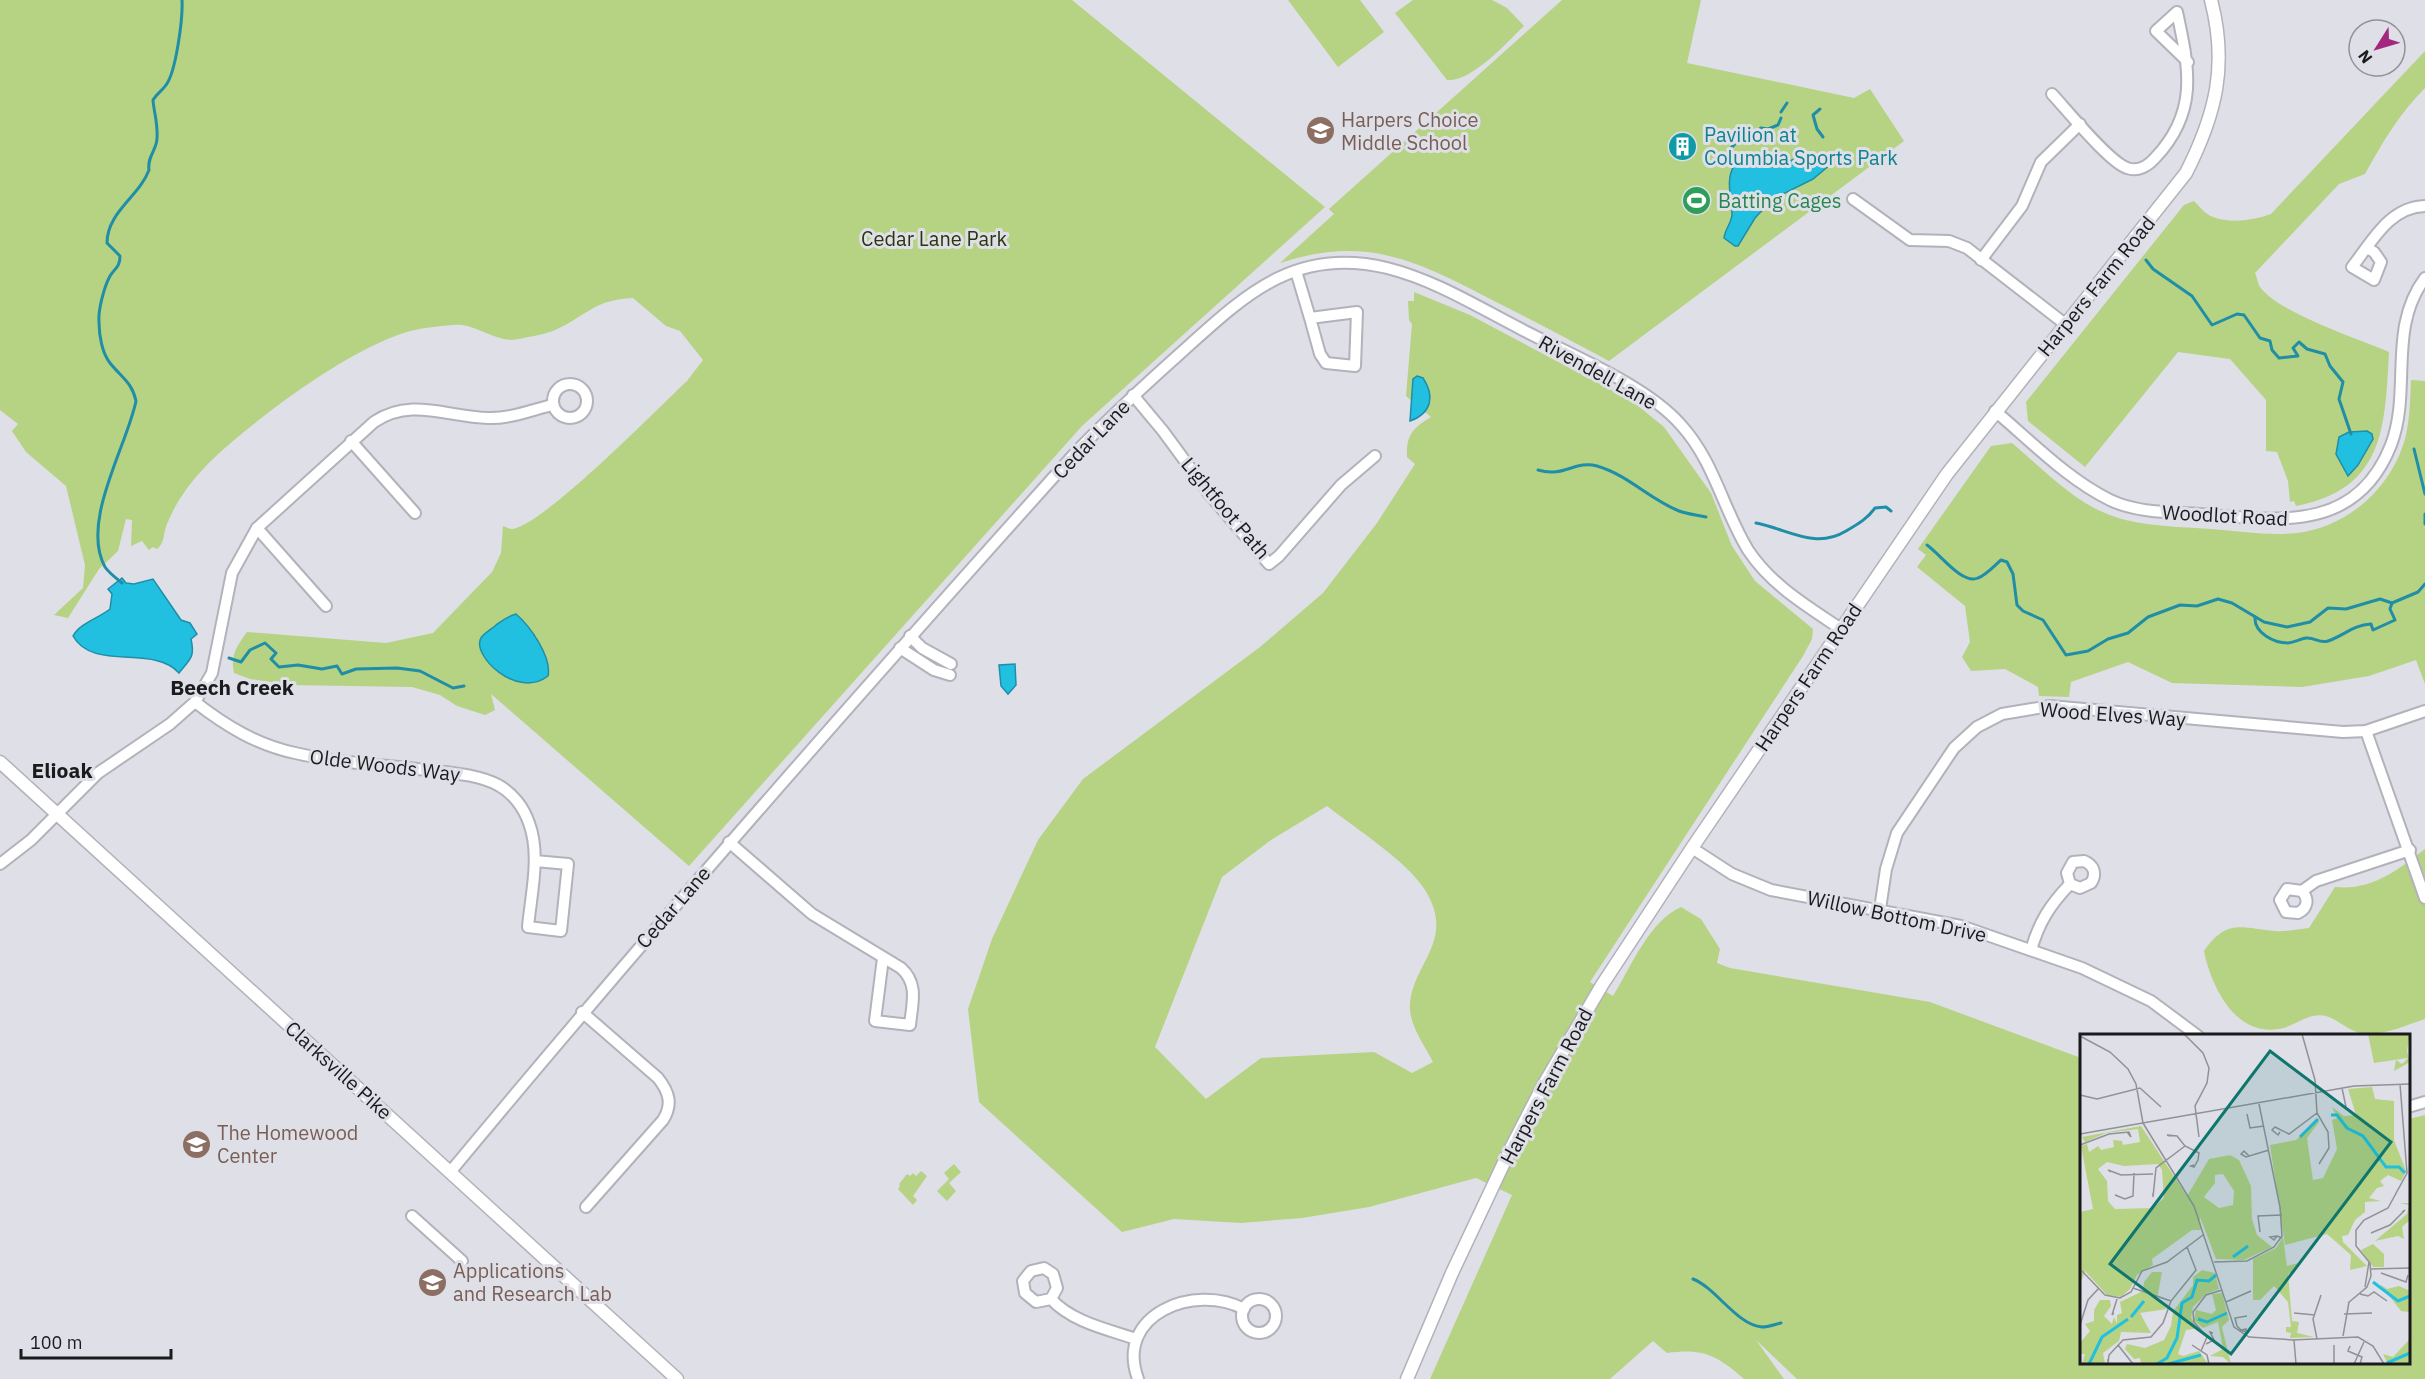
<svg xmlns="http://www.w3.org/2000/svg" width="2425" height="1379" viewBox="0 0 2425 1379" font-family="'IBM Plex Sans',sans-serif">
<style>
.green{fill:#b6d283;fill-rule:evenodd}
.water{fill:#21c0e1;stroke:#1f8ea6;stroke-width:1.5}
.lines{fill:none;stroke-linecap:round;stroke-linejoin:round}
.stream{stroke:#1f8ea6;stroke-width:3}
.minor-casing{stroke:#b2b2bb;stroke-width:14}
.major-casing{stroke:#b2b2bb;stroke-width:15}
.minor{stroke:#fff;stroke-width:10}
.major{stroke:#fff;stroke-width:12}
.labels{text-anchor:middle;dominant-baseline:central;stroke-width:6;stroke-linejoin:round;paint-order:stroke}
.education-label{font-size:20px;fill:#785e54;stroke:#dfdfe8;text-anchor:start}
.culture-label{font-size:20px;fill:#0d838f;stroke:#dfdfe8;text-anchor:start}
.leisure-label{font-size:20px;fill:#27864d;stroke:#dfdfe8;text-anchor:start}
.park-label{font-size:20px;fill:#29360e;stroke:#dfdfe8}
.street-label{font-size:20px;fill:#1b1b1e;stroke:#dfdfe8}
.neighbourhood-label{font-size:21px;font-weight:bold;fill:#1b1b1e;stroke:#dfdfe8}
.inset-river{fill:none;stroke:#21c0e1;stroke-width:3}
.inset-road{fill:none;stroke:#919197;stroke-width:1.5}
.view{fill:#0f766e;fill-opacity:0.15;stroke:#0f766e;stroke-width:3}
.inset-edge{fill:none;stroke:#1b1b1e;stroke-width:3}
</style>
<rect width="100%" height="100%" fill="#dfdfe8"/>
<g class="green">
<path d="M0 0H1072L1325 207 1082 426 689 866 491 694 495 710 485 715 457 706 440 695 412 687 290 685 250 679 234 673C230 655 237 646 247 632L386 643 433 633 492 572 501 553 503 526C506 527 509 529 512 529 543 526 658 408 687 381L703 360 680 331 666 326 633 298C593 300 588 315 555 330 544 335 531 336 519 339 498 343 482 328 462 325 451 324 437 327 426 328 367 334 258 417 214 458 194 477 177 499 167 524 163 533 165 543 157 549L153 547 149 550 142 541 131 546 132 520 126 519 118 551 99 569 68 618 54 615 83 588 85 565 66 486 26 452 12 431 18 424 0 410Z"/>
<path d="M1288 0H1360L1384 32 1338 67Z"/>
<path d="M1413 0H1492L1507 8 1524 26C1506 43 1472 82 1447 80L1395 13Z"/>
<path d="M1562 0H1701L1687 63 1854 98 1870 89 1904 141 1609 361C1572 341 1534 321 1496 302 1419 262 1368 234 1280 263L1334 214 1329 209Z"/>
<path d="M2425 51V88C2399 114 2382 143 2365 174L2339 184 2255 273C2257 277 2258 284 2260 287 2279 313 2358 339 2389 352 2385 426 2385 489 2296 506L2294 501 2290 502 2288 481 2277 452 2266 451V400L2230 359 2178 352 2085 467 2028 421 2026 402 2184 205 2194 201C2199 206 2206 215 2213 217 2231 224 2254 220 2271 214Z"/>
<path d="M1414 292 1470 315 1632 401 1664 427 1711 493 1732 546 1755 581 1813 629 1812 639 1803 656 1590 982 1613 996C1631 967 1649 921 1681 907L1701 919 1720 949 1717 963 1730 968 1930 1002 2081 1058 2082 1362H2408L2409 1119 2425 1115V1379H1797L1756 1340 1784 1379H1744C1717 1355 1703 1348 1667 1353L1653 1341 1610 1379H1430L1512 1195 1476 1178 1369 1207 1302 1218 1241 1223 1174 1219 1122 1232 979 1102 968 1009 992 939 1038 840 1083 779 1260 647 1323 593 1377 523 1415 464 1407 457C1406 435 1413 428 1431 417L1406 396 1412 324 1409 320 1408 301H1414ZM1327 806C1355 828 1407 861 1425 890 1456 940 1414 962 1410 1003 1408 1024 1424 1044 1433 1062L1412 1073 1374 1052 1261 1058 1206 1099 1155 1047 1222 877 1271 840Z"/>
<path d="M2411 380 2425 381V684L2416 660 2369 676 2302 687 2172 683 2128 662 2071 682 2069 697 2039 696 2038 687 2005 669 1971 671 1962 657 1970 642 1965 606 1917 567 1926 555 1918 549 1991 446 2012 443C2038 465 2064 492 2094 508 2130 527 2171 526 2211 529 2239 531 2269 536 2297 533 2348 527 2391 488 2405 439 2410 420 2410 400 2411 380Z"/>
<path d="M2425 849V1019C2403 1026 2376 1040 2354 1031 2345 1027 2336 1019 2326 1016 2307 1012 2295 1027 2278 1029 2235 1036 2211 986 2204 951 2227 918 2241 928 2275 931 2286 932 2298 929 2309 928L2335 887C2371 891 2398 870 2425 849Z"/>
<path d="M954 1164 961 1172 949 1183 956 1191 947 1201 937 1191 949 1179 944 1173Z"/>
<path d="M921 1171 927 1176 913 1196 917 1200 913 1205 898 1189 900 1186 899 1184 907 1174 910 1176 913 1173 916 1176Z"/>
</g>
<g class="water">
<path d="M1814 158 1827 160 1831 164 1813 179 1773 199 1755 218 1738 246H1735L1724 238C1725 229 1731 224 1732 215 1732 199 1725 180 1734 166L1770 167 1795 159Z"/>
<path d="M1417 376 1423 378C1435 396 1432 413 1410 421L1413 379Z"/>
<path d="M2367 431 2372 434 2373 439 2358 465 2348 476 2336 454 2339 437 2349 432Z"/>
<path d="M122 578 126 583 134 584 153 579 181 620 190 623 197 634 191 639C195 657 191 658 179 673 154 644 93 672 73 636 80 623 99 618 110 609L112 594 108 589Z"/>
<path d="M516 614C530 626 552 657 548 676 517 700 471 655 481 638 484 633 492 629 496 625 503 620 508 616 516 614Z"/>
<path d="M1015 664 1016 685 1008 694 1001 686 999 665Z"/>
</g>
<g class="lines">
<g class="stream">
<path d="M1820 109 1813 115 1817 129 1823 137"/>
<path d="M1781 112 1787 103"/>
<path d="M1730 149 1741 138 1744 131 1750 130 1755 133 1761 128 1768 129 1778 125 1781 118"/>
<path d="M2146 260 2153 269 2192 296 2212 325 2237 314 2244 315 2260 338 2270 341 2272 350 2279 358 2298 356 2293 348 2299 342 2307 349 2325 354 2330 366 2343 382 2339 399 2351 434"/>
<path d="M2414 449 2425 494"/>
<path d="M1538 470C1564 478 1575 460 1597 466 1628 475 1649 499 1679 511 1687 514 1697 515 1706 517"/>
<path d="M2425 514V524"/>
<path d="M1756 523C1788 529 1815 550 1846 531 1858 524 1867 519 1875 508L1886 507 1891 511"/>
<path d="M1927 545C1940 554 1962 585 1978 578 1986 575 1994 566 2001 560L2007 562 2013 574 2017 605 2023 611 2043 620 2066 655 2088 651 2108 639 2128 633 2148 617 2180 605 2197 606 2218 599 2232 603 2264 622 2287 627 2310 622 2328 608 2346 609 2380 599 2392 603 2418 592 2425 584"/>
<path d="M122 583C116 578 109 573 105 567 80 522 127 446 136 401 132 382 121 377 110 363 102 353 99 335 99 322 98 310 104 287 110 276 115 268 120 267 120 256L107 243C107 212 139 197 149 170 147 156 157 150 157 138 158 123 154 113 153 100 157 93 162 91 166 85 176 72 183 18 182 0"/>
<path d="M2255 617C2254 633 2274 643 2288 643 2295 642 2300 639 2306 638 2315 637 2319 644 2328 641 2345 635 2353 625 2371 624L2373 630 2395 620 2390 609 2392 603"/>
<path d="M229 658 241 662 250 650 265 643 276 653 271 659 279 667 298 665 322 669 337 666 342 674 356 669 397 668 420 671 453 688 464 686"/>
<path d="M1693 1279C1716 1288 1737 1325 1762 1327 1768 1327 1776 1324 1781 1323"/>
</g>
<defs>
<g id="minor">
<path d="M2052 94C2067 110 2109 162 2127 168 2138 172 2148 166 2155 158 2199 112 2189 68 2177 12L2156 31 2188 62"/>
<path d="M1853 199 1910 240 1949 241 1967 248 2065 324"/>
<path d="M2367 248 2374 252 2381 262 2374 280 2352 267C2372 242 2389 207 2425 206"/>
<path d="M1981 260 2022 206 2041 162 2080 124"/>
<path d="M1296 271 1310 318 1357 312 1355 366 1326 363 1320 354 1310 318"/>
<circle cx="570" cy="401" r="17"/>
<path d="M1133 395 1163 431 1210 495 1269 564 1279 556 1341 485 1375 456"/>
<path d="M1995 411C2031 441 2067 479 2110 500 2137 513 2170 512 2199 514 2276 520 2356 534 2391 445 2412 390 2387 329 2425 278"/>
<path d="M351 441 415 513"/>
<path d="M257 528 326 606"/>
<path d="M910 636 922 648 951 664"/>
<path d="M900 648 934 670 950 675"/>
<path d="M195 702C226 726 257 745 295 753 338 763 383 765 427 770 451 773 477 774 498 785 513 793 524 808 529 823 541 855 531 894 528 927L561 931 568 864 535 861"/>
<path d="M2366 731 2425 898"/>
<path d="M729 842 812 914 901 968C919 984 912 1004 910 1025L875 1021 883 958"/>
<path d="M1692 848 1732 874 1771 890 1961 926 2082 968 2151 1001 2198 1036"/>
<path d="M0 864 31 840 98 773 170 724 195 702 212 673 232 573 257 528 374 422C411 397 447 417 488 418 509 419 532 410 552 405"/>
<path d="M2302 891C2309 899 2308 908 2298 913L2286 912 2280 900 2287 889 2302 891 2316 881 2410 850"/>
<path d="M1880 909 1886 869 1897 833 1954 748 1977 727 2002 714 2050 706 2343 732 2366 731 2425 711"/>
<path d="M2031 950C2039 922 2050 905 2070 884L2080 888 2091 883C2097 874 2094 865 2084 861L2073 862 2067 873 2070 884"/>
<path d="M582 1012 658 1078C669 1092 673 1104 663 1120L586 1207"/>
<path d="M2408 1107 2425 1102"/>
<path d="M451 1171C654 926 864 688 1077 451 1111 416 1147 383 1184 350 1246 294 1296 246 1387 268 1435 280 1478 307 1521 329 1570 355 1645 384 1681 425 1714 461 1723 509 1748 550 1771 585 1807 606 1841 629"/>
<path d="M412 1216 462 1261"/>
<path d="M1051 1299 1036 1302 1025 1293 1023 1281 1031 1271 1044 1268 1053 1274 1057 1288 1051 1299C1072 1322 1107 1329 1136 1339"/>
<circle cx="1259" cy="1316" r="17"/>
<path d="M1138 1379C1114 1314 1195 1283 1244 1309"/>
</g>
<g id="major">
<path d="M0 762 677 1379"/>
<path d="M1407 1379 1452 1273 1509 1152 1544 1084 1602 985 1692 848 1947 474 2186 173C2216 114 2228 65 2211 0"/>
</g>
</defs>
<use href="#minor" class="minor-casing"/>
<use href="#major" class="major-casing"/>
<use href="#minor" class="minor"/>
<use href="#major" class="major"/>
</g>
<defs>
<symbol id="school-disc" viewBox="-11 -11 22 22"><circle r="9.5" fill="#8d6e63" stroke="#dfdfe8"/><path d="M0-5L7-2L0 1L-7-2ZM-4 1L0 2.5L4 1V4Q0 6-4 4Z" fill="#fff"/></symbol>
<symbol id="building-disc" viewBox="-11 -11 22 22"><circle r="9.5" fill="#0f9aa8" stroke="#dfdfe8"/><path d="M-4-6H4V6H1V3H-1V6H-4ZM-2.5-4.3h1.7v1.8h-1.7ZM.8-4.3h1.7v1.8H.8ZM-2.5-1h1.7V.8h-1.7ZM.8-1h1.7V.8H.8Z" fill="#fff"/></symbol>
<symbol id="stadium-disc" viewBox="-11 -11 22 22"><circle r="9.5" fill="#2e9e5b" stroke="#dfdfe8"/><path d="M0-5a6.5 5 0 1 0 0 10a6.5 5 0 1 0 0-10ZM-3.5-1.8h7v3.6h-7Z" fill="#fff"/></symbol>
</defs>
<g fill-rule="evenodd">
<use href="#school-disc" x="1304" y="114" width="33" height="33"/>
<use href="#building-disc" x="1666" y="130" width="33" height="33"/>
<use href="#stadium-disc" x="1680" y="184" width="33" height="33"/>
<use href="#school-disc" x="180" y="1128" width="33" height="33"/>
<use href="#school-disc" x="416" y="1266" width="33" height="33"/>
</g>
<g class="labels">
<g class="education-label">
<text x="1341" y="119">Harpers Choice<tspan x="1341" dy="23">Middle School</tspan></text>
<text x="217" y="1132">The Homewood<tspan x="217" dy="23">Center</tspan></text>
<text x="453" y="1270">Applications<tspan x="453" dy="23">and Research Lab</tspan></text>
</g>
<g class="culture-label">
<text x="1704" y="134">Pavilion at<tspan x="1704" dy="23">Columbia Sports Park</tspan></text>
</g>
<g class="leisure-label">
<text x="1718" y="200">Batting Cages</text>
</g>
<g class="park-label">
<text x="934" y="238">Cedar Lane Park</text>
</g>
<g class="street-label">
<text transform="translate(2096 286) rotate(-51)">Harpers Farm Road</text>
<text transform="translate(1598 372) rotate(29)">Rivendell Lane</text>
<text transform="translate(1091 439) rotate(-46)">Cedar Lane</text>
<text transform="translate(1226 508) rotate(50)">Lightfoot Path</text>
<text transform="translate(2225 515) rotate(3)">Woodlot Road</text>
<text transform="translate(1808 677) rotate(-56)">Harpers Farm Road</text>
<text transform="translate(2113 714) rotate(4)">Wood Elves Way</text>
<text transform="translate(385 765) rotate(7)">Olde Woods Way</text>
<text transform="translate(673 907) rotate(-49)">Cedar Lane</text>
<text transform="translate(1897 916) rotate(12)">Willow Bottom Drive</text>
<text transform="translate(339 1070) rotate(42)">Clarksville Pike</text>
<text transform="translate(1546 1086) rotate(-62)">Harpers Farm Road</text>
</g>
<g class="neighbourhood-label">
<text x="232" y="687">Beech Creek</text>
<text x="62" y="770">Elioak</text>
</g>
</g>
<g transform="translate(2080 1034)">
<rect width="330" height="330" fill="#dfdfe8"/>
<path d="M288 0H330L327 17 330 28 314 37 316 26 322 30 328 24 294 29ZM292 53 295 65 314 67V106L326 137 321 147 308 141 300 147 304 152 297 154 289 164 301 167 285 168V178L275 186 268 201 262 202 263 208 287 232 270 236 271 221 247 200 205 211 190 111 216 106 238 85 239 88 227 104 233 146 243 144 257 115 252 86 257 84 252 73 264 82 276 81 268 55ZM61 92 107 162 129 125 150 121 159 126 171 152 172 185 177 201 192 213 164 226 136 225 120 183 121 196H112L72 225 73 231 57 241 50 255 41 263 27 261 5 237 0 250V178L13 175 1 112 7 110 9 118 18 112 21 116 34 113 33 106 42 107 43 111 60 108 58 95 26 99 5 108 2 103ZM27 128 44 132 78 130 82 136 84 164 73 174 35 175 28 167 27 147 18 135ZM143 140 154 157 153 171 139 174 124 163 135 149V141ZM320 169H330V186L322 193 324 205 318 202 295 207 327 180 329 171ZM203 203 207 232 218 229 216 236 208 240 212 287 219 288 217 299 234 303 210 304 211 299 206 298V293H211L208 268 194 252 180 266H173V225L196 214ZM293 210 304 220V233H293L281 216ZM122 236 135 239 139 255 126 260 113 273 111 284 119 294 106 296 98 320 103 322 119 317 128 330H61L60 324 54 325 45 315 47 310 65 314 84 306 91 292 93 278 90 275 94 276 113 251V243ZM72 238H82L77 265 87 275 60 279 71 299 41 298 39 307 23 319 25 330H2L5 320H0V309L10 297 5 290 14 287V276L20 266H30L31 272 24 282 32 290 34 283 37 290V281L42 279 40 268 63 257 64 248ZM300 250 307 255 319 252 330 257 329 278 321 277ZM142 259 149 286 142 293 151 330 143 323 130 322 143 315 138 288 123 294 114 286 116 276 132 280 136 276 132 260ZM330 305V330H308L303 320 313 323Z" fill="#b6d283" fill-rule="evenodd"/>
<path class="inset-river" d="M251 81H257L267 94 283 102 306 133H319L325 139M220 103 238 85M153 223 168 212M293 248 318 267 330 262M51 283 64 267M118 285 127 288 147 279M307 329 330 319M9 330 22 303 48 285M77 330 87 324 97 304 102 269 112 263 117 246 129 247 136 241M88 330 121 321"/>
<path class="inset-road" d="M104 0 123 19 129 34 127 49 115 72 119 103M222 0 235 46 237 79 248 98 249 114 239 130M0 2 30 18 48 35 56 50 63 89M262 54 266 73M0 61 17 65 60 54 81 73M167 80 170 94 184 92M63 89 114 172 154 293 169 303 214 306M200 98 198 101 192 96 195 93 209 100 237 79M0 100 274 52 330 50M90 102 87 101 97 102 105 112 119 119 118 126 114 133 111 132 114 131M0 111 29 100 49 98 51 103 47 98M169 122 164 117 161 120 166 123 189 116M31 138 28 136 41 141 73 140M73 159V163L76 134 105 112M38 162 35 161 45 165 53 162 54 139M180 198 178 182 202 181M291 199 310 191 325 176 322 178M197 202 190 203 194 206 197 202 202 204M134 228 167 227 194 213 202 202 200 173 179 70M290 235 330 234M2 237 25 261 40 264 51 258 62 237 87 228 123 201M301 239 326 248 328 241M285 253 289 228M53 254 91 267M280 260 288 262 294 258 307 267M146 268 171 257M268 269 287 253 291 242 290 229 276 212V196L284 186 308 174 327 139 320 50M34 279 32 281 37 265M214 279 235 281M264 280 292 279M0 291 8 266 19 254M161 296 166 295V298L161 296 157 292 155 284 167 282M263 302 269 268M237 305 233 285 241 261M212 306 278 303 293 312 304 330M214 306 216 330M126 310 134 306 130 298 133 299M38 311 53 330M112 311 127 321 129 330M270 312 268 317 282 323 280 330M121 317 127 303 114 288 113 278 126 261 142 256M28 325V329L29 321 43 306 71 303 83 289 91 267 116 236 107 213M254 330V311M274 330 284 308"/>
<path class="view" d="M190 17 311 108 151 320 30 230Z"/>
<rect width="330" height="330" class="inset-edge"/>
</g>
<g transform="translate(2377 48) rotate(233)"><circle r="28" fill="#dfdfe8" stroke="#919197" stroke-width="1.5"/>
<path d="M0-4.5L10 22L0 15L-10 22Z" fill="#a3287d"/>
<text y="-9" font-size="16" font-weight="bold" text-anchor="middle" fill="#1b1b1e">N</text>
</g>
<path d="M21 1349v9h150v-9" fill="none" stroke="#1b1b1e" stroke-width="3"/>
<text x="30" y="1349" font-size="18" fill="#1b1b1e" stroke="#dfdfe8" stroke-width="4.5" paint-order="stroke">100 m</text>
</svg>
